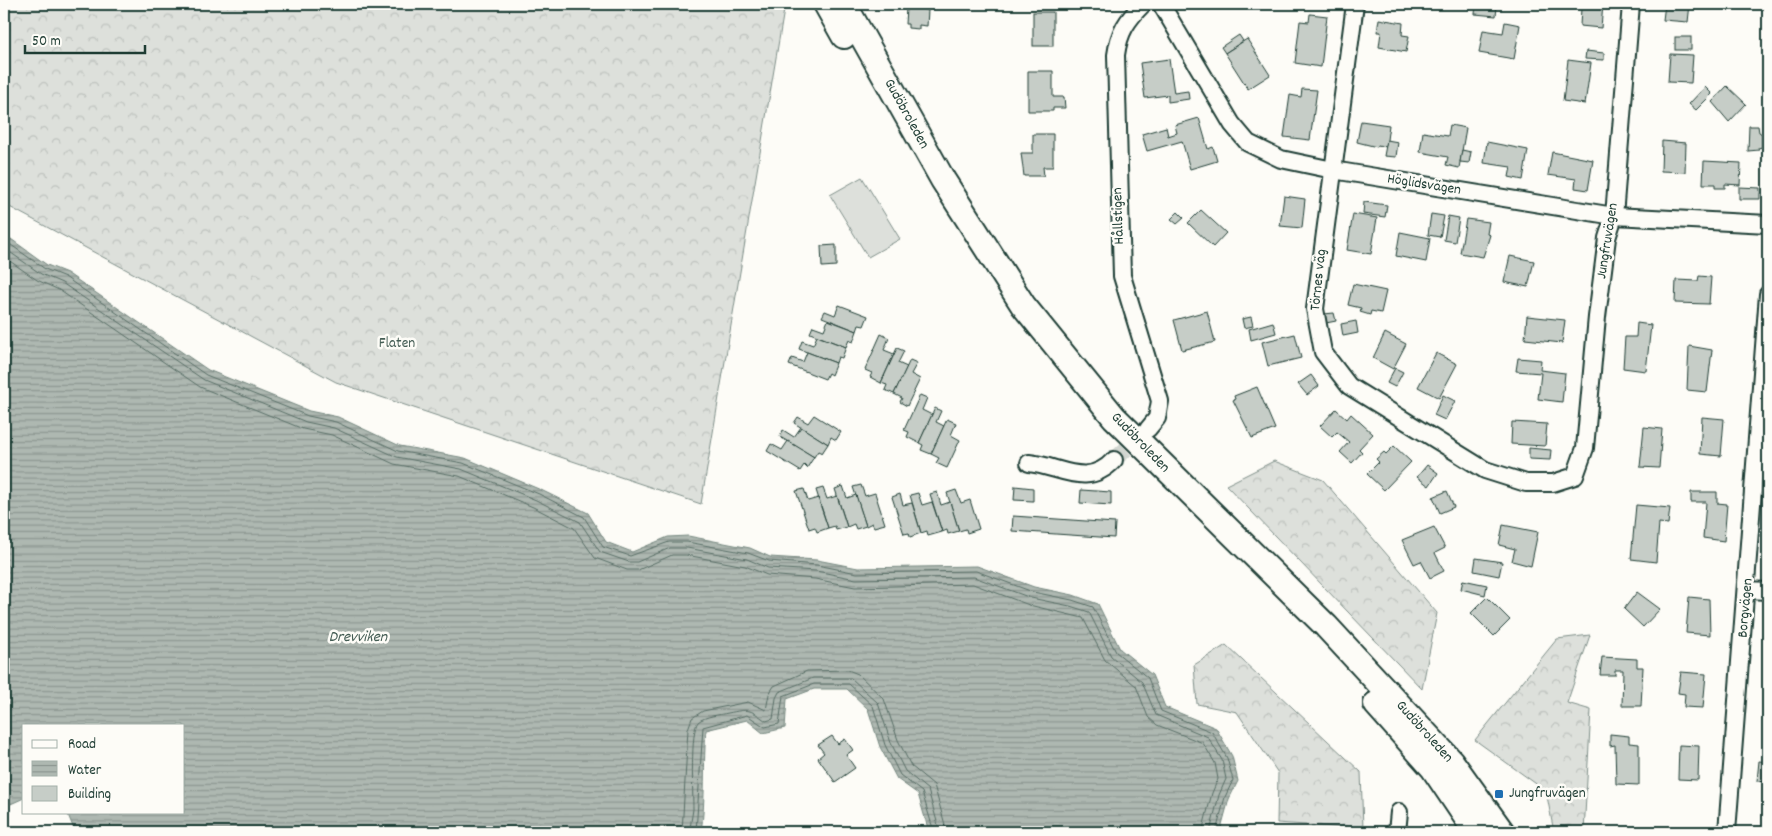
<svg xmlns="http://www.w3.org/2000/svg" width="1772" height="836" viewBox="0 0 1772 836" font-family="Dekko,sans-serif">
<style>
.green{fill:#dde0db;stroke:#7e8e88}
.forest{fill:url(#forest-crowns);stroke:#7e8e88}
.water{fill:url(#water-rules);stroke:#75877f}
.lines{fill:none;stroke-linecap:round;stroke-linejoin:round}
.shore{stroke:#586e66;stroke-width:1}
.building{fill:#c6cdc7;stroke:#1f3d34}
.street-tunnel{stroke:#d1d6d0;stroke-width:16;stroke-dasharray:16 8;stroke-linecap:butt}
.street-casing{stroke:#1f3d34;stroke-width:20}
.secondary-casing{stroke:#1f3d34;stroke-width:28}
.street{stroke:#fdfcf7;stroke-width:16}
.secondary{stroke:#fdfcf7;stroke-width:24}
.poi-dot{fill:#1f6fb2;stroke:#fdfcf7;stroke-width:2}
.labels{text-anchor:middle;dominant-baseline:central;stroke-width:5;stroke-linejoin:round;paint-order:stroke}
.street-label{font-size:15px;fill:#1f3d34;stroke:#fdfcf7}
.park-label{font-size:15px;fill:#455e55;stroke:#fdfcf7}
.poi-label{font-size:15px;fill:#1f3d34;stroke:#fdfcf7;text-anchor:start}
.water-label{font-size:16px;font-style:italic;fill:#435c53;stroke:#fdfcf7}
</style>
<defs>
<pattern id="forest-crowns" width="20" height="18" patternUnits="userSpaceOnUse" patternTransform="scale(1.25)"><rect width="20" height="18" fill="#dde0db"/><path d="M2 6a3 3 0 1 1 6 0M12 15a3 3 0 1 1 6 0" fill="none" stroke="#bdc1bd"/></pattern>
<pattern id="water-rules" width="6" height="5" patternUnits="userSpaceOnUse" patternTransform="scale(1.25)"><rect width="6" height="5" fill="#aeb8b1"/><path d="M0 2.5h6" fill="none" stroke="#8d9791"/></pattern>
</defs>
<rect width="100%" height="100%" fill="#fdfcf7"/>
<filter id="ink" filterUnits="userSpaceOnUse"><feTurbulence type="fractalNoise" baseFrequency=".02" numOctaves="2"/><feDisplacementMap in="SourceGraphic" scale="10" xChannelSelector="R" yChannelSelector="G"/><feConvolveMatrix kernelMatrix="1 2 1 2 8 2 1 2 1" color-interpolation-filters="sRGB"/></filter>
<g filter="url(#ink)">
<path class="green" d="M862 177 900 239 868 257 830 195Z"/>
<g class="forest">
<path d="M4 4H785L701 504 336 382 4 204Z"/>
<path d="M1274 461 1323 480 1437 613 1422 689 1226 485Z"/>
<path d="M1590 635 1567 703 1591 710 1584 832H1554L1546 791 1475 740 1557 639Z"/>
<path d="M1226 645 1361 772 1363 829 1277 823 1278 773 1237 712 1197 704 1194 665Z"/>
</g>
<path class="water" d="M4 234 47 265 67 273 208 370 309 411 338 417 400 446 465 458 541 490 588 513 606 542 632 552 668 537 688 536 750 548 770 557 817 560 858 568 977 566 1034 587 1073 595 1098 604 1120 649 1152 675 1165 707 1216 728 1232 756 1238 781 1229 799 1220 832H929L918 794 897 779 880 747 868 709 847 689H814L787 699 785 728 763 733 747 720 706 730C703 764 706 799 701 832H75L67 812H184V725H24V798L4 807Z"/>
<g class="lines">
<g class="shore">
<path d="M4 240 45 269 65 277 206 375 308 416 336 422 398 451 463 463 539 494 584 517 603 547 630 556 669 542H687L748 553 769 561 817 565 857 573 976 571 1033 592 1072 600 1093 607 1116 652 1148 678 1161 711 1212 732 1227 758 1233 780 1225 797 1216 832"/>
<path d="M4 248 41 274 62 283 204 380 306 422 334 428 397 457 461 469 536 500 580 522 600 552 629 562H637L670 548H687L747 559 768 568 816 571 856 579 974 577 1031 598 1070 606 1089 612 1111 656 1142 682 1156 715 1208 737 1222 760 1226 779 1219 795 1210 832"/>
<path d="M4 257 37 280 59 290 200 387 303 429 332 435 394 464 459 476 533 507 574 528 595 558 627 570H638L672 555H686L745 566 767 575 815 579 855 587 973 584 1029 605 1083 618 1105 660 1136 686 1148 717 1157 725 1203 743 1215 763 1218 779 1212 793 1202 832"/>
<path d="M682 832 688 729 692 718 703 711 748 702 766 710 769 694 774 686 807 671 848 670 858 674 884 699 898 740 911 766 934 785 947 832"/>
<path d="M690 832C690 825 692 817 693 809 693 794 690 731 698 722 705 716 719 715 728 713 748 709 749 708 766 721L773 719 776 698 779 692 813 678H851L878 703 891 743 905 771 928 790 940 832"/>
<path d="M696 832 703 727 747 715 765 727 779 724 783 696 814 684H849L873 706 885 745 900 775 922 792 934 832"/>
</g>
</g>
<g class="building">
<path d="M1569 4H1603L1601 28 1580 26 1581 8 1569 7Z"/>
<path d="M1665 4H1690L1688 22 1663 20Z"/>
<path d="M1476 5 1497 7 1496 16 1475 14Z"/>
<path d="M906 8 928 10 927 26 919 25V29L908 28V24H905Z"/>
<rect x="1033" y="12" width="20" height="34"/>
<path d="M1310 14 1327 16 1321 67 1295 63 1300 21 1309 22Z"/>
<path d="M1379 19 1403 23 1402 35 1409 36 1406 52 1379 47 1381 32H1377Z"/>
<path d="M1505 22 1520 25 1514 59 1479 53 1483 30 1503 33Z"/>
<path d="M1239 35 1243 41 1225 53 1221 47Z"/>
<rect x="1675" y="37" width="16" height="13"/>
<path d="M1247 39 1270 75 1248 89 1225 53Z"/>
<path d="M1586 51 1604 53V60L1585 59Z"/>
<path d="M1670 54 1693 55 1691 83 1668 82Z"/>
<path d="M1169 59 1174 93 1188 91 1189 99 1168 102V95L1145 98 1140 63Z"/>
<path d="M1568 60 1591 63 1585 104 1563 101Z"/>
<path d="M1028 71H1053V97H1064L1065 108H1053V111H1028Z"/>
<path d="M1727 86 1746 104 1729 122 1712 102Z"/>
<path d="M1705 87 1712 94 1696 110 1689 104Z"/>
<path d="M1302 89 1317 90 1310 140 1284 137 1290 95 1301 97Z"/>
<path d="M1199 118 1208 149 1213 147 1217 161 1190 169 1182 141 1147 151 1142 134 1166 127 1168 136 1177 133 1175 125Z"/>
<path d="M1361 121 1389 125 1386 147 1378 145 1377 147 1357 142Z"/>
<path d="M1450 125 1466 128 1459 168 1446 165 1448 157 1420 152 1423 132 1448 136Z"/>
<path d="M1749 126H1758L1759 132 1762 134V147L1758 148 1759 150 1748 151Z"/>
<path d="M1033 134H1053V167H1043L1044 176H1024L1021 153H1033Z"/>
<path d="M1387 140 1398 142 1396 157 1384 156Z"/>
<path d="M1662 141 1686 143 1685 172 1661 171Z"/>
<path d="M1487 142 1528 150 1523 180 1509 177 1511 167 1484 163Z"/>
<path d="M1462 150 1471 152 1469 163 1460 162Z"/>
<path d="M1552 152 1593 160 1588 190 1575 188 1576 179 1548 175Z"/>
<path d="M1704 161 1741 163 1740 185 1725 184V188H1715V184H1703Z"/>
<path d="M1739 187 1760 188V199H1739Z"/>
<path d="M1284 196 1305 199 1302 228 1280 226Z"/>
<path d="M1364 202 1387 205 1385 217 1363 214Z"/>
<path d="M1201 210 1226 233 1213 247 1188 223Z"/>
<path d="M1178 212 1184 218 1177 224 1171 219Z"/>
<path d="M1353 214 1377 218 1371 254 1347 250Z"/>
<path d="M1431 214 1444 216 1440 237 1428 235Z"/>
<path d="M1448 216 1459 218 1455 242 1444 240Z"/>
<path d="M1466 219 1489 222 1487 234 1490 235 1483 257 1460 253Z"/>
<path d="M1400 232 1430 238 1426 262 1396 256Z"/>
<path d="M836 245V266L822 267 821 246Z"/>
<path d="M1510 256 1534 261 1528 287 1504 282Z"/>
<path d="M1699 276 1711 277 1709 304 1675 303 1676 280 1698 281Z"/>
<path d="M1353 284 1386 291 1381 313 1371 311 1370 315 1360 312 1361 308 1348 305Z"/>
<path d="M839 305 868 316 864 326 859 325 857 331 822 317 825 311 835 315Z"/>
<path d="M1207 311 1215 342 1182 350 1174 320Z"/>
<path d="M1334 313 1336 321 1326 323 1324 314Z"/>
<path d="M1527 316 1565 320 1562 343 1525 339Z"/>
<path d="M1251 317 1253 326 1244 328 1242 319Z"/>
<path d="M828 320 857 331 853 342 849 340 846 347 810 333 813 326 824 330Z"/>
<path d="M1356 321 1358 333 1343 336 1341 324Z"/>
<path d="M1273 322 1276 333 1251 340 1249 329Z"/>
<path d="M1637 323 1651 325 1646 371 1623 368 1625 337H1636Z"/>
<path d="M1385 333 1406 344 1393 369 1373 358Z"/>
<path d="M881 334 889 338 884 350 894 354 881 383 870 377 872 373 865 370Z"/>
<path d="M1295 334 1301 358 1268 366 1262 342Z"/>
<path d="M817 336 846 347 842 358 838 357 836 363 799 349 802 341 813 345Z"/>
<path d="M1689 346 1712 350 1707 392 1687 390Z"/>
<path d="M897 348 904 351 898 363 907 367 894 394 885 390 887 385 881 383Z"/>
<path d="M807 352 836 363 831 375 828 373 825 379 789 365 792 358 803 362Z"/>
<path d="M1436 353 1457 364 1439 398 1418 387Z"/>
<path d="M1518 358 1541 360 1540 370 1565 373 1562 402 1538 399 1541 373 1516 371Z"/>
<path d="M910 360 917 363 911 374 920 379 907 406 900 402 902 398 894 394Z"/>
<path d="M1395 368 1403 372 1395 387 1387 383Z"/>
<path d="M1311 375 1319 386 1307 395 1298 384Z"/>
<path d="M1257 387 1275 429 1252 438 1233 400 1235 399 1234 396Z"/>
<path d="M920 395 927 398 922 410 932 415 919 443 907 437 909 432 904 430Z"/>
<path d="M1443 395 1455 401 1445 420 1434 415Z"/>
<path d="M935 408 941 411 936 422 944 426 931 454 921 450 923 445 919 443Z"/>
<path d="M1336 409 1347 419 1351 414 1373 434 1359 449 1362 452 1352 463 1340 452 1349 442 1337 432 1332 437 1320 426Z"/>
<path d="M814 415 841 432 836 440 831 437 828 444 794 423 798 417 808 423Z"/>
<path d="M1702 417 1724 419 1721 456 1700 454Z"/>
<path d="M947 419 956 423 951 435 960 440 947 468 936 463 939 458 931 454Z"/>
<path d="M1512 422 1547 424 1545 446 1511 444Z"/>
<path d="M801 427 828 444 822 453 818 451 814 457 780 437 783 430 794 437Z"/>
<path d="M1644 427 1662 429 1659 468 1640 467Z"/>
<path d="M788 441 814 457 807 468 804 465 800 471 767 451 771 444 782 450Z"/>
<path d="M1394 446 1411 462 1384 490 1367 474 1379 462 1376 459 1384 452 1386 454Z"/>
<path d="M1529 448 1551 450 1550 460 1529 459Z"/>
<path d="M1427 465 1438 473 1429 486 1417 477Z"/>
<path d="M861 485 865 496 875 493 885 524 874 527 872 523 866 526 853 487Z"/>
<path d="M843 486 847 498 856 495 866 526 856 529 854 524 847 527 835 489Z"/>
<path d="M1015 486 1033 488V501L1014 500Z"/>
<path d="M823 488 827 499 837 496 847 527 836 530 835 526 828 528 816 490Z"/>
<path d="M804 489 808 501 818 498 828 528 817 532 815 527 809 529 796 491Z"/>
<path d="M956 490 961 503 970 500 979 529 967 533 966 529 959 531 947 493Z"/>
<path d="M1081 490 1111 492V505L1080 503Z"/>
<path d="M1447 491 1454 507 1440 513 1433 497Z"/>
<path d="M937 492 941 505 950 502 959 531 948 534 947 530 942 532 930 494Z"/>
<path d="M1691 492H1717V503L1727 504 1724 541 1703 538 1706 502H1691Z"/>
<path d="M918 493 922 505 932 502 942 532 928 536 927 531 921 533 910 495Z"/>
<path d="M900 494 903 505 912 503 921 533 910 537 909 533 904 534 892 497Z"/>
<path d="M1636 505 1670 508 1668 524 1659 523 1656 562 1631 559Z"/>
<path d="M1013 516 1115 523 1114 538 1012 531Z"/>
<path d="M1503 525 1538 532 1531 566 1512 561 1515 549 1499 545Z"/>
<path d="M1434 527 1445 548 1435 553 1444 571 1430 578 1421 561 1414 564 1402 540Z"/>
<path d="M1476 558 1502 562 1499 576 1474 571Z"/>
<path d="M1463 580 1487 585 1485 595 1461 589Z"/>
<path d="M1637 592 1660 609 1643 627 1624 609Z"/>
<path d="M1487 597 1510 620 1494 636 1471 613Z"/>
<path d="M1689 597 1709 599 1710 635 1686 633Z"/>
<path d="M1602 657 1637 659V667H1643L1641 706H1622L1623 670H1615V675H1600Z"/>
<path d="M1681 672 1706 674 1703 708 1684 707 1685 694 1678 693Z"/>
<path d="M1610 734 1629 736V743L1639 744V785L1616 784 1615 745 1610 746Z"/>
<path d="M832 736 838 744 845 739 853 750 846 755 855 768 835 782 818 758 824 753 818 745Z"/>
<path d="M1679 745 1699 746 1698 780 1678 779Z"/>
<path d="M1759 761 1768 762V782L1757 781Z"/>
</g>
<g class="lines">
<path class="street-tunnel" d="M1114 460 1144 433"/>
<defs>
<g id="street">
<path d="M1143 4C1127 20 1119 32 1116 55L1122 276 1160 401 1157 418 1148 429"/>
<path d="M1161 4 1232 124 1248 143 1281 159 1333 170 1614 216 1768 224"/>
<path d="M1355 4 1315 309 1323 352 1349 386 1485 470 1526 483H1553L1575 476 1585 448 1597 317 1607 238 1614 216 1631 4"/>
<path d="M1029 463C1060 466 1087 489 1114 460"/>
<path d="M1747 590 1768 591"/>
<path d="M1397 832 1399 812"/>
<path d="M1727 832 1768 294"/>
</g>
<g id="secondary">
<path d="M826 4 844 36"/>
<path d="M844 4 943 180 1023 305 1114 417 1326 626 1451 761 1502 832"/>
<path d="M1376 704 1433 768 1476 832"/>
</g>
</defs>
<use href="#street" class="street-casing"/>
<use href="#secondary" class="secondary-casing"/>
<use href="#street" class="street"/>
<use href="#secondary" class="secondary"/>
</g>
</g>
<rect class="poi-dot" x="1494" y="789" width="10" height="10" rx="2.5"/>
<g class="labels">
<g class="street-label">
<text transform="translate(906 114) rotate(61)">Gudöbroleden</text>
<text transform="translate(1424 185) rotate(9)">Höglidsvägen</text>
<text transform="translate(1119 216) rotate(-92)">Hållstigen</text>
<text transform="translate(1608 241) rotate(-81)">Jungfruvägen</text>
<text transform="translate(1319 280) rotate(-84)">Törnes väg</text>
<text transform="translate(1140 443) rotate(46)">Gudöbroleden</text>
<text transform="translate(1746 608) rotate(-85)">Borgvägen</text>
<text transform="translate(1424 732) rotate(48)">Gudöbroleden</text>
</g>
<g class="park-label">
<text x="397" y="344">Flaten</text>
</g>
<g class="poi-label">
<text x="1509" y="794">Jungfruvägen</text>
</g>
<g class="water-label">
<text x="358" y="637">Drevviken</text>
</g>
</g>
<rect width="1772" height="836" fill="none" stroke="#fdfcf7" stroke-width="20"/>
<rect x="10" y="10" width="1752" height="816" fill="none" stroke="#1f3d34" stroke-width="2" filter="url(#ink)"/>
<rect x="22" y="724" width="162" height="90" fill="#fdfcf7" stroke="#a4b0a9"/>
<rect x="32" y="740" width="25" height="8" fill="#fdfcf7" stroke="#a4b0a9"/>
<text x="68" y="748" font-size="15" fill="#1f3d34">Road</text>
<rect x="32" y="761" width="25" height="15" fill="url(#water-rules)" stroke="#a4b0a9"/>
<text x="68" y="774" font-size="15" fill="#1f3d34">Water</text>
<rect x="32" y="786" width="25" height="15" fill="#c6cdc7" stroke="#a4b0a9"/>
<text x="68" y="798" font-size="15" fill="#1f3d34">Building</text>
<path d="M25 45v8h120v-8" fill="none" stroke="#1f3d34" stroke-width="2.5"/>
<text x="32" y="45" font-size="15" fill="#1f3d34" stroke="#fdfcf7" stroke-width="4" paint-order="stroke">50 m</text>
</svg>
